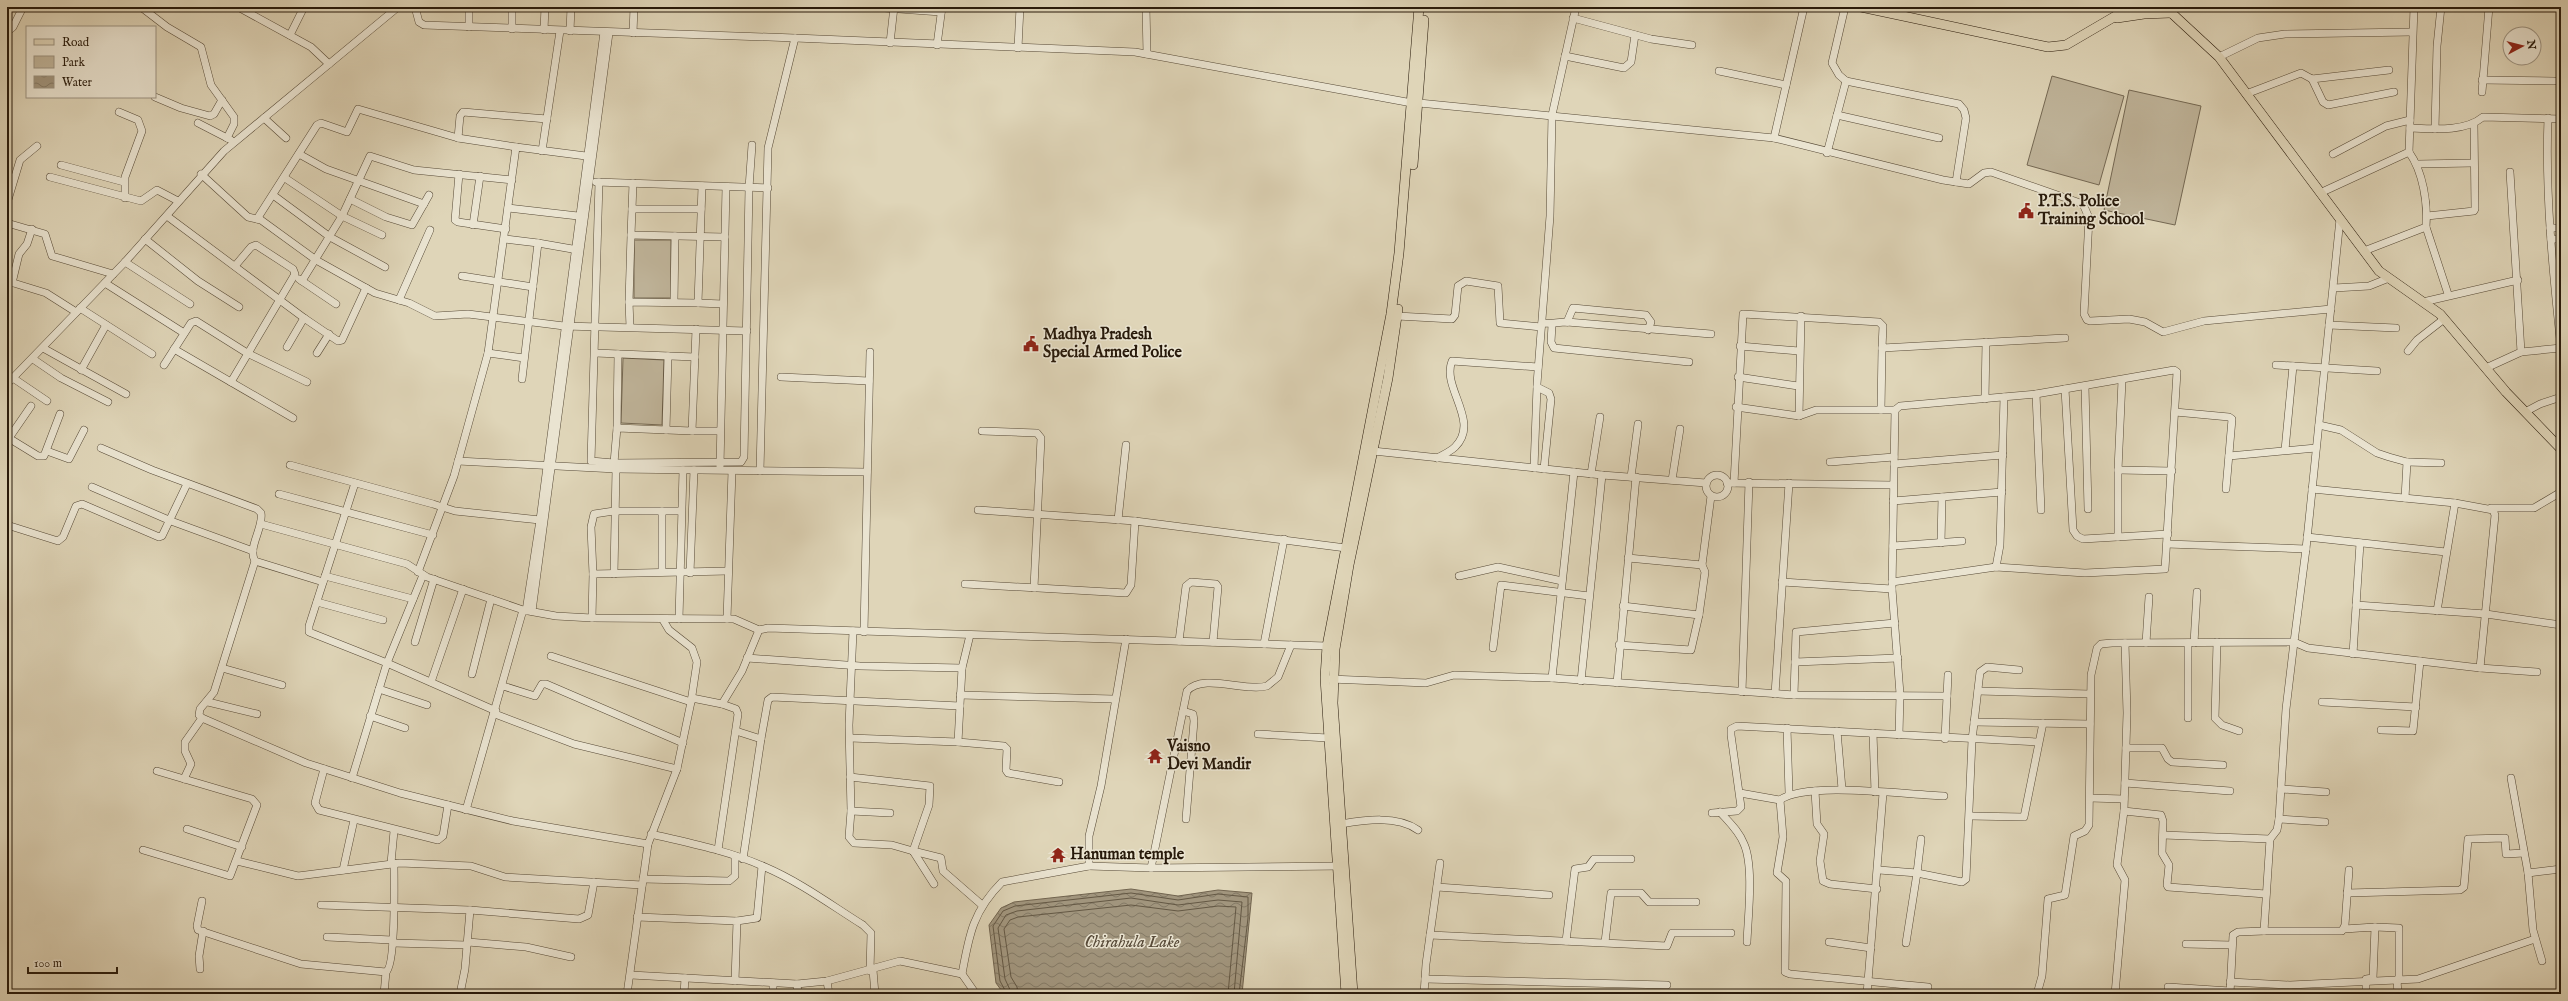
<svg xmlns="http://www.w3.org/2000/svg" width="2568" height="1001" viewBox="0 0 2568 1001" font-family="'IM FELL English',serif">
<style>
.green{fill:#c0b59b;stroke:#746853}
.water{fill:url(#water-waves);stroke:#71644f}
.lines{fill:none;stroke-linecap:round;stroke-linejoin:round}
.shore{stroke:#645844;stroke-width:1}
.minor-casing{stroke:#564936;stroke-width:8}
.major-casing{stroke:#281a0b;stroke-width:10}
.minor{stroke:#eae4d1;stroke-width:7}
.major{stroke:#dfd5b8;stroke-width:9}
.labels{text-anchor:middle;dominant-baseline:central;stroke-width:3;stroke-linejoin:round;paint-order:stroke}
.poi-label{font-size:16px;font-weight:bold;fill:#281a0b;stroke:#eae4d1;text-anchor:start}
.water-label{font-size:17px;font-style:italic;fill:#584b39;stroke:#eae4d1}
</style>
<defs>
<pattern id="water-waves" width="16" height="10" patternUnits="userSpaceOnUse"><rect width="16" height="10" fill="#a1957d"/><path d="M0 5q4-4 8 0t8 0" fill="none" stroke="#837965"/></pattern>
</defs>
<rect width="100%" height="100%" fill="#dfd5b8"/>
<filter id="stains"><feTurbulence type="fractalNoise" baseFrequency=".005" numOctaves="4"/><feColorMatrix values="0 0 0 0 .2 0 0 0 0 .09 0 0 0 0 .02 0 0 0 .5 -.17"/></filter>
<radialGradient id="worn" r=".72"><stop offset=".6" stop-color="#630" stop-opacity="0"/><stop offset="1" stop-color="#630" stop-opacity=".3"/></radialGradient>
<g class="green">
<path d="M2052 76 2124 96 2099 185 2027 165Z"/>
<path d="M2129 90 2201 106 2175 225 2104 210Z"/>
<rect x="634" y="240" width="37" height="58"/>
<path d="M623 358 664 360 662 425 621 423Z"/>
</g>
<path class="water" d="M1131 889 1178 896 1218 890 1252 893 1242 994H1004L996 983 989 925 1001 908 1014 902Z"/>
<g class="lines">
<g class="shore">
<path d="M1007 994 1000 981 993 926 1003 911 1015 906 1131 893 1178 900 1218 894 1248 897V918L1239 994"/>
<path d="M1012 994 1005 979 998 928 1006 915 1017 911 1131 898 1178 905 1218 900 1242 902 1234 994"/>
<path d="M1018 994 1017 987 1011 977 1004 929 1010 920 1018 917 1131 905 1178 911 1218 906 1236 907 1228 994"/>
</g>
<defs>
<g id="minor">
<path d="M141 7 167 27 201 47 211 85 234 117V124L227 138"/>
<path d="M238 7 311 47 329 64"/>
<path d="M415 7 419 22 424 25 795 38 1135 52 1412 103"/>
<path d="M871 7 941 12"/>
<path d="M1146 7 1147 54"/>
<path d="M1845 7 1832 63 1839 75 1846 81 1959 104 1964 110 1966 118 1956 182"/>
<path d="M2558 7H2561"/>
<path d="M1573 18 1651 39 1692 45"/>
<path d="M469 27V7"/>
<path d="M512 29V7"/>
<path d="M544 30 545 7"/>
<path d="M570 31 571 7"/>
<path d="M7 32 13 27 23 7"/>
<path d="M633 33 634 7"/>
<path d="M290 35 304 7"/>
<path d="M890 43 894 7"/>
<path d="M937 45 942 7"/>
<path d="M1018 48 1020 7"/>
<path d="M1565 56 1624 68 1631 62 1635 35"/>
<path d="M2219 57 2258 38 2285 34 2412 32"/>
<path d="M1719 71 1786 85"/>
<path d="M2312 79 2323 102 2328 105 2394 92"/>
<path d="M2482 80 2554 81"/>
<path d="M2482 92 2489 7"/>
<path d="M2246 94 2301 73 2312 79 2389 70"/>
<path d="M155 97 181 108 210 116 214 114 222 100"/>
<path d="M1419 103 1774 138 1804 7"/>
<path d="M119 112 138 120 142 131 125 177V198"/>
<path d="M1837 115 1939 138"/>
<path d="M264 118 286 138"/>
<path d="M2548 118C2545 195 2553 272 2561 348"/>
<path d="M198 123 231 140"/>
<path d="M2410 128C2433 129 2465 132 2483 117L2561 119"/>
<path d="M2435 129 2437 46 2441 7"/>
<path d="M458 138 460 116 463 112 547 119"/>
<path d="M1774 138 1943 180 1969 184 1984 173 1991 172 2083 204 2089 218 2084 314 2087 320 2090 321 2129 319 2145 322 2163 332 2204 321 2331 309"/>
<path d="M542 151 560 31"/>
<path d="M1827 153 1846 81"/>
<path d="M299 154 326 169 424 204"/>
<path d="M2333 154 2386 126 2410 120"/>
<path d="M2418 164 2473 163"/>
<path d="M61 165 124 182"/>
<path d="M201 174 248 217 261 220 316 260 375 293 409 303 435 316 468 314 564 326 747 331"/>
<path d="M459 174 455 220 458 222 506 229"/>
<path d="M50 177 141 201 157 190 178 201"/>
<path d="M285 178 342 216 382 235"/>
<path d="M596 182 768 188"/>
<path d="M599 182 591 461 614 463 741 462 744 457 749 188 752 145"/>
<path d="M633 183 631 235 725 237"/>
<path d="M2320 193 2409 152 2414 7"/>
<path d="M273 195 330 237 385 267"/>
<path d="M350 199 386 217 412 225 429 195"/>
<path d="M7 203 20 160 37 146"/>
<path d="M508 208 578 216"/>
<path d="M632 209H701"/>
<path d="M167 216 304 318 338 341 342 340 366 288"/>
<path d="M2427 216 2474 211 2475 209 2474 124"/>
<path d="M257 219 317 125 321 123 347 132 358 109 458 138 516 147"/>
<path d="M2340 219 2306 549 2294 642 2308 648 2480 668 2537 672"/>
<path d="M7 223 45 234 52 256 113 274"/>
<path d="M473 225 480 176"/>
<path d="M2426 227 2448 294"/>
<path d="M2550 228H2561"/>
<path d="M145 239 198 281 239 307"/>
<path d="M505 239 538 243 522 379"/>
<path d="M2551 239H2561"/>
<path d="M538 243 578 250"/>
<path d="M2364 251 2426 227C2428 203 2423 172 2409 152"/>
<path d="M125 262 190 304"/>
<path d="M462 276 533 287"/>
<path d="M299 279 336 304"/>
<path d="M7 281 46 293 76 312"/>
<path d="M302 281 342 216 370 156 414 170 512 180"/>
<path d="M12 283 19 254 27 244 32 229"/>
<path d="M105 283 184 333"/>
<path d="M2334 288 2369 286 2389 278"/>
<path d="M399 300 430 230"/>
<path d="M629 302 631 235"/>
<path d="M674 302 675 236"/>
<path d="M2423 302 2518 280"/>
<path d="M698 303 723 304"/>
<path d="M80 308 152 354"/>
<path d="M1397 316 1452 319 1455 315 1458 286 1466 281 1498 286 1500 323 1541 327"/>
<path d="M1567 322 1573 308 1646 315 1651 322 1648 330"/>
<path d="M1542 323C1551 324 1558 322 1567 322L1711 334"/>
<path d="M1552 325 1551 342 1554 348 1689 362"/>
<path d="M2329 325 2396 328"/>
<path d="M630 327 629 302 698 303 702 186"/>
<path d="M1740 346 1799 351"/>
<path d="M287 347 304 318"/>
<path d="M43 348 126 394"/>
<path d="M174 349 293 418"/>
<path d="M2408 351 2417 340 2444 319"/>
<path d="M2521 352 2561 348"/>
<path d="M317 353 329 334"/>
<path d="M488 353 524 358"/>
<path d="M595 353 695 357"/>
<path d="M33 359 61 378 108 402"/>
<path d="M164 365 191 323 196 321 247 353 307 382"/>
<path d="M2276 365 2377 371"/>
<path d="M2486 368 2521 352 2510 172"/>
<path d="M81 370 106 325"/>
<path d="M781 377 869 381"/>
<path d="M1738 377 1798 386"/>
<path d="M13 378 47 401"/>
<path d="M231 382 295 274 293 269 256 245 251 247 235 266"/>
<path d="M7 384 125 262 224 151 398 7"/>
<path d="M2085 386 2088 509"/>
<path d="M2065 389 2073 530 2077 536 2083 539 2168 534"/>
<path d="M2036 394 2041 510"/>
<path d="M1985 399 1986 342"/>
<path d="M1736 407 1799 416 1816 410H1895L1900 406 2036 394 2174 370 2177 372 2165 569 2085 573 1996 567 1892 582"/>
<path d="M1881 410 1882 348"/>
<path d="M1895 410 1892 589 1900 694 1899 735"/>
<path d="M2175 412 2229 417 2232 419 2226 489"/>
<path d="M2525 412 2540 404 2561 397"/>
<path d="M1799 416 1801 316"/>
<path d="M2319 425 2341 430 2377 453 2389 457 2407 462 2441 463"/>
<path d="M617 428 618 354"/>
<path d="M666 430 668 356"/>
<path d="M692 431H720"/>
<path d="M982 431 1037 433 1041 438 1034 588"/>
<path d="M7 437 38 456H44L60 414"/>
<path d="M9 438 31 406"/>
<path d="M101 448 152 470 257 509 261 513C264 527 247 548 255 561L323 582"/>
<path d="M2285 450 2293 366"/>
<path d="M47 451 69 459 84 430"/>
<path d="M1373 451 1602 475 1706 483"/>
<path d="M2229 456 2316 448"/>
<path d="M1437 458C1443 455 1451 451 1455 447 1481 421 1441 388 1452 361L1538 367"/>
<path d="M458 461 616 469 867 472"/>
<path d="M1830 462 1894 457"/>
<path d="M614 463 617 428 692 431 696 329"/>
<path d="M1894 464 2003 455"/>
<path d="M290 465 433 504 455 511 540 520"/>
<path d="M720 467 726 187"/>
<path d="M1534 468 1537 387"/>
<path d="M1544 469 1551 399 1549 393 1537 387V384L1550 216 1552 115 1576 7"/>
<path d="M2118 470 2172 471"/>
<path d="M760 471 768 148 795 38"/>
<path d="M1591 474 1600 417"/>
<circle cx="1717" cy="486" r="11"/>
<path d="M1631 477 1638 424"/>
<path d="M1672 480 1680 429"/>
<path d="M355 483 309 626V632L387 663 496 711"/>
<path d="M1727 483 1893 485"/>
<path d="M1734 483 1743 314 1879 322 1883 326 1882 348 2065 338"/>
<path d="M92 487 171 521 253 551"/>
<path d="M2312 489 2455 503 2493 510 2495 515 2480 668"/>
<path d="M279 494 433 535"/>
<path d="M2405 498 2407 462"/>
<path d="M1893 501 2002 492"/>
<path d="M2491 508H2534L2561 492"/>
<path d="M978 510 1135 521"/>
<path d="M1118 520 1126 445"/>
<path d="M261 524 407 564 427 577 523 610 556 616 592 618 734 619 759 630 768 628 1327 646"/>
<path d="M7 525 58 541 63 537 76 506 82 504 159 537 162 536 187 484"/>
<path d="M2118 537V470L2122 380"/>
<path d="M2307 537 2446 552"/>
<path d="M1941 543 1942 497"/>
<path d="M2167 544 2306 549"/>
<path d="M1893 546 1962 541"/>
<path d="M1628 558 1702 565 1711 496"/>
<path d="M255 561 214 692 200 709 199 715 202 718 306 763 400 793 513 821 648 844"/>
<path d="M1996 567 2000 545 2004 397"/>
<path d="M418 572 454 476 488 353 516 147 586 156"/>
<path d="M662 572V511"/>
<path d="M690 573 694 470"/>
<path d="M593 574 591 527 594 514 614 511H681"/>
<path d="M614 574 616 469"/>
<path d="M325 576 413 599"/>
<path d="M1459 576 1498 567 1562 581"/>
<path d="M1782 582 1892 589"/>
<path d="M965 584 1126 593 1131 585 1135 521 1346 548"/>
<path d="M317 602 383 620"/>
<path d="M2356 605 2486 614 2561 625"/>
<path d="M526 611 540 520 604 32"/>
<path d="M532 611 609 33"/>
<path d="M2437 611 2455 503"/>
<path d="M1699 615 1705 572 1702 565"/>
<path d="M592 618 593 574 728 571"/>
<path d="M679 619 683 470"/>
<path d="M727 619 732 471"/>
<path d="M853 631 849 725 851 811 890 813"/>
<path d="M864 632 870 352"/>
<path d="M970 635 962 668 958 742 1004 746 1007 749 1006 770 1008 773 1059 782"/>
<path d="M1126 639 1101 786 1089 836V866L1151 868 1342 866"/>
<path d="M1179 641 1186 586 1191 582 1216 584 1218 587 1213 642"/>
<path d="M415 642 434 579"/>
<path d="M2217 642 2215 718 2222 725 2239 731"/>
<path d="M2125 643 2127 713 2124 811 2161 815 2163 821 2162 853 2169 865 2167 885 2168 887 2266 894"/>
<path d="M2146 643 2149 597"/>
<path d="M2194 643 2197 592"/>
<path d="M1264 644 1284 539"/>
<path d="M1619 645 1691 650 1699 615 1623 606"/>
<path d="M1493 648 1501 585 1589 596"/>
<path d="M2353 654 2360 543"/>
<path d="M551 656 691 702"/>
<path d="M747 658 860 666 962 668"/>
<path d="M1795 662 1898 658"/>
<path d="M222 668 282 685"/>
<path d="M472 674 491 599"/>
<path d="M1552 678 1574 472"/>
<path d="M1330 679 1426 683 1454 675 1552 678 1794 695 1947 696"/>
<path d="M1581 681 1602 475"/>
<path d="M431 682 463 589"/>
<path d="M1617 683 1636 477"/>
<path d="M503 686 535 696 542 684H546L683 743"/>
<path d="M379 689 427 705"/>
<path d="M1978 691 2090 694"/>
<path d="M1742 692 1749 482"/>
<path d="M1775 694 1789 483"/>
<path d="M960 695 1114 699"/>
<path d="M1794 695 1796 632 1895 623"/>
<path d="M692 698 722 704 742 671 759 630"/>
<path d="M208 702 257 714"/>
<path d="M2322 702 2416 707"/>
<path d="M1183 711 1193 714 1194 721 1186 819"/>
<path d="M495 714 574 744 677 769"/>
<path d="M370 716 405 728"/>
<path d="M2188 718V643"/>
<path d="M1974 722 2090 724"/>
<path d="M1787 728 1789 793"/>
<path d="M2381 730 2413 731 2420 661"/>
<path d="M736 731 761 739 743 859"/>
<path d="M1837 731 1842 789"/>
<path d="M1873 733 1875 792"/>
<path d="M1258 734 1328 738"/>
<path d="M850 738 958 742"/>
<path d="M761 739 768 700 772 697 960 706"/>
<path d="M1945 739 1948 675"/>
<path d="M2126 748H2162L2168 759 2172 762 2223 765"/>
<path d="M324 769 315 803 319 810 438 840 443 836 448 805"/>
<path d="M850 777 930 786 929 805 913 851 892 845 854 843 849 837 851 811"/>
<path d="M352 778 387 663 423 575"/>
<path d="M2511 778 2528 873 2533 930 2542 961"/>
<path d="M184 779 191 764 185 751V742L202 718"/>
<path d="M2125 783 2230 791"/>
<path d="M2281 789 2326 792"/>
<path d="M1815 791 1817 824 1824 834 1820 861 1823 881 1830 884 1877 889"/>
<path d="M1740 793 1780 800C1807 781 1907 795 1944 796"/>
<path d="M2090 798 2124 799"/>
<path d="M1780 800 1783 837 1777 873 1786 881 1785 972 1790 974 1928 987"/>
<path d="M466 810 523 610"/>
<path d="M1720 812C1729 822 1739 831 1744 844 1754 866 1748 917 1747 942"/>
<path d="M1712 813 1737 811 1741 807 1731 735V729L1737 726 2037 742"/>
<path d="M1970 816 2024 817 2043 723"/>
<path d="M2279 819 2325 822"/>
<path d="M1341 824C1365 820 1397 815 1418 830"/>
<path d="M187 829 242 847"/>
<path d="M651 834C690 843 729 851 765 867 800 882 831 905 863 925L871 933 870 971"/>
<path d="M2163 835 2270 839"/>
<path d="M143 850 230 876 257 805 252 799 157 771"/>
<path d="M718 850 738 714 736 709 722 704"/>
<path d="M913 851 941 858 943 871 982 905"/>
<path d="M913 851 934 884"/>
<path d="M237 861 298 876 400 863 471 866 505 877 642 885"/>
<path d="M391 863 394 831"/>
<path d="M1151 868 1187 691C1203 673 1245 692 1267 686L1278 677 1291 645"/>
<path d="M343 870 354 820"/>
<path d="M1879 870 1917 873 1921 839"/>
<path d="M2528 873 2561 869"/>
<path d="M643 879 729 881 735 876V856"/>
<path d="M1437 887 1549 895"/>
<path d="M2347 893 2460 890 2464 887 2468 839 2505 838 2506 854 2524 853"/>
<path d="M202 901 197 926 198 930 301 964 386 972C396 965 394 879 394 863"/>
<path d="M321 905 470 910 579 919 588 915 594 882"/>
<path d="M637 917 737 921 735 981"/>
<path d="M737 921 757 918 762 866"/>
<path d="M2375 927 2399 928V980"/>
<path d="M2344 929 2375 927 2373 978 2366 979V994"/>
<path d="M2264 931H2342L2345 925 2349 870"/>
<path d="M1430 935 1667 946 1672 933H1731"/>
<path d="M327 937 392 940"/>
<path d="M1566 941 1575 869 1588 867 1594 859H1631"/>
<path d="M468 942 526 947 571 957"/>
<path d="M1605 942 1611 893H1641L1649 902H1696"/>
<path d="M1829 942 1871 948"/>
<path d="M393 943 467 945"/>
<path d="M1906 943 1917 873 1962 882 1966 879 1972 740 1980 672 1987 667 2019 670"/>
<path d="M2186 944 2232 945"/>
<path d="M200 969 199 956 203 931"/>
<path d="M873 970 875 994"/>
<path d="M962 974C969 935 973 911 1002 882L1089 866"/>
<path d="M631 975 797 984 827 981 900 961 962 974 976 994"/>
<path d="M1425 979 1667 985"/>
<path d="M2397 980 2398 994"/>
<path d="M827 981 829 994"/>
<path d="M2230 982 2290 985 2418 979 2535 939"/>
<path d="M797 984 798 994"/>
<path d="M2168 987 2230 991"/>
<path d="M384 994 386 972"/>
<path d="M460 994 465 969 470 910"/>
<path d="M627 994 648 844 677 769 691 702 697 662 692 648 669 630 663 620"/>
<path d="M684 994 685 978"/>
<path d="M773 994V983"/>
<path d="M1424 994 1426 964 1440 863"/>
<path d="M1867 994 1883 793"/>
<path d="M2037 994 2042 976 2048 899 2065 895 2074 836 2085 831 2089 825 2091 675 2097 648 2101 644 2112 643 2294 642 2286 709 2279 819 2277 830 2270 839 2264 931 2238 932 2233 935 2230 994"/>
<path d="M2115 994 2125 880 2117 865 2124 811"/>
</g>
<g id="major">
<path d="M1861 7 2048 47 2066 45 2131 7"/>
<path d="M2165 7 2219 57 2379 271 2440 314 2506 392 2561 449"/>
<path d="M2117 18 2144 14 2170 13"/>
<path d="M1413 165 1424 20"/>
<path d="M1346 994 1325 678 1327 646 1391 314 1399 253 1419 7"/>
<path d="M1353 994 1333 703 1335 649 1349 565 1388 378 1398 309"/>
</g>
</defs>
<use href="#minor" class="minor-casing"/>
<use href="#major" class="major-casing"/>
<use href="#minor" class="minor"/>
<use href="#major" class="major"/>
</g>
<defs>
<symbol id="civic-bare" viewBox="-9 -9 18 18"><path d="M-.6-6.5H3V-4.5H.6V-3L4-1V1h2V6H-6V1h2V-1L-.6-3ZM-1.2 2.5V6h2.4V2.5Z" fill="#8f2418" stroke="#eae4d1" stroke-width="2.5" paint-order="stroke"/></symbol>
<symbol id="temple-bare" viewBox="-9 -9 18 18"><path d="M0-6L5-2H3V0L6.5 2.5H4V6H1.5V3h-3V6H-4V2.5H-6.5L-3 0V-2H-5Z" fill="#8f2418" stroke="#eae4d1" stroke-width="2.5" paint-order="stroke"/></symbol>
</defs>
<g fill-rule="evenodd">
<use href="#civic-bare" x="2015" y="200" width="22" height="22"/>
<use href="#civic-bare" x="1020" y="333" width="22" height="22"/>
<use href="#temple-bare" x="1144" y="745" width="22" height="22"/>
<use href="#temple-bare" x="1047" y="844" width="22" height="22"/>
</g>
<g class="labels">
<g class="poi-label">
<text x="2038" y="202">P.T.S. Police<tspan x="2038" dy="18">Training School</tspan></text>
<text x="1043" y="335">Madhya Pradesh<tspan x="1043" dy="18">Special Armed Police</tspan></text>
<text x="1167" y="747">Vaisno<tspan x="1167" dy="18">Devi Mandir</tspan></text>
<text x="1070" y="855">Hanuman temple</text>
</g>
<g class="water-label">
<text x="1132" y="942">Chirahula Lake</text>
</g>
</g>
<rect width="2568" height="1001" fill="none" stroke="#dfd5b8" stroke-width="24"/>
<rect x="8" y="8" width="2552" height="985" fill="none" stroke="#281a0b" stroke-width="2"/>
<rect x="12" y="12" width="2544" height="977" fill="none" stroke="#281a0b"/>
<rect x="26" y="26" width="130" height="72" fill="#eae4d1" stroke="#9c9382"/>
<rect x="34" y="39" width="20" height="6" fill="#dfd5b8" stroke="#9c9382"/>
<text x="62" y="46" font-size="12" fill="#281a0b">Road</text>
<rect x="34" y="56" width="20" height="12" fill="#c0b59b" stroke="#9c9382"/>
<text x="62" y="66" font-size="12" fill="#281a0b">Park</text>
<rect x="34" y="76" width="20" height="12" fill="url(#water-waves)" stroke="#9c9382"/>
<text x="62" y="86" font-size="12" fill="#281a0b">Water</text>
<g transform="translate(2522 46) rotate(83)"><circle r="19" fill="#eae4d1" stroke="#9c9382"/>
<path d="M0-3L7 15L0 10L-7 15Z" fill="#8f2418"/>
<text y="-6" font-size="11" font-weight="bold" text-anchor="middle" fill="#281a0b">N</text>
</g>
<path d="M28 967v6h89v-6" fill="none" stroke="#281a0b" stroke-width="2"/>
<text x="34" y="967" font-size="12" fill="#281a0b" stroke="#eae4d1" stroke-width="3" paint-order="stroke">100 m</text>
<rect width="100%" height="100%" filter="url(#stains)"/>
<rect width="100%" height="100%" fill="url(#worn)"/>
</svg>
